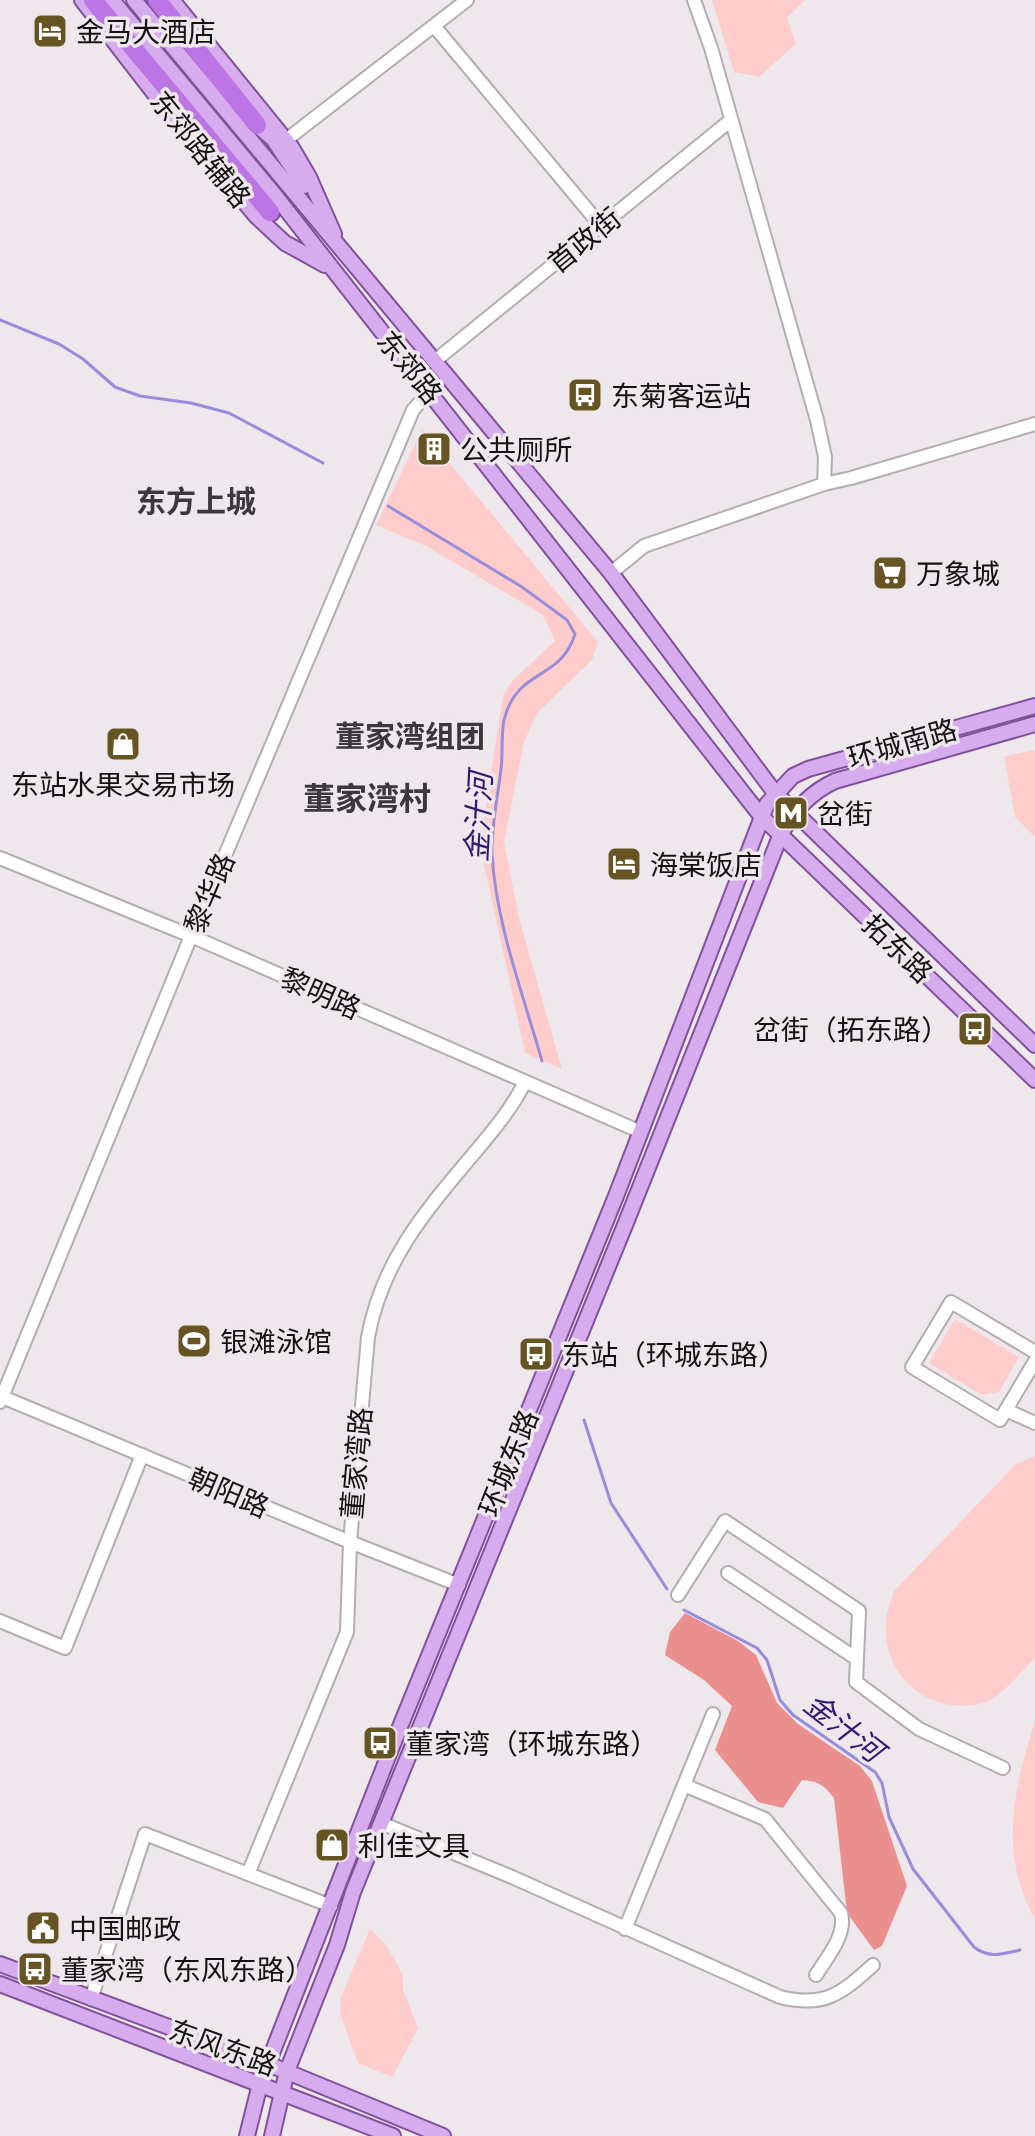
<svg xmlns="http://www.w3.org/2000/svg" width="1035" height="2136" viewBox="0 0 1035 2136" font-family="'Titillium Web','Noto Sans SC',sans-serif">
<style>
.green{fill:#fecdcb}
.forest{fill:#eb8f8e}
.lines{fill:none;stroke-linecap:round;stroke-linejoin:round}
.stream{stroke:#988dda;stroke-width:3}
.minor-casing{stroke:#b3adb2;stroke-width:16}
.major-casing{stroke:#81529b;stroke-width:18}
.highway-casing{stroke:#81529b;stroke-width:22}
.minor{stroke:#fff;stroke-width:12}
.major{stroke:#d7acef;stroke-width:14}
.highway{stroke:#bc75e4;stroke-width:18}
.labels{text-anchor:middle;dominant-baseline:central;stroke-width:7;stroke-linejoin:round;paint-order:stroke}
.poi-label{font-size:28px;fill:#141214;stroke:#eee7ec;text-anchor:start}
.street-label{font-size:28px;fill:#141214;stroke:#eee7ec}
.neighbourhood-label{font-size:30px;font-weight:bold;fill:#3c373b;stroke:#eee7ec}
.water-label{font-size:30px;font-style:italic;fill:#341872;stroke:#eee7ec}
.quarter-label{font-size:32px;font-weight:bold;fill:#3c373b;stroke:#eee7ec}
</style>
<rect width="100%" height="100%" fill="#eee7ec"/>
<g class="green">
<path d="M712 0H805L787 18 796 44 759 77 734 72Z"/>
<path d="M422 430 598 642 592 660 537 713 524 742 504 842 519 918 562 1069 525 1053 484 864 481 838 503 696 512 681 555 641 543 615 426 546 376 525Z"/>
<path d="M1035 750V837L1015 817 1004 756Z"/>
<path d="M955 1319 1019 1357 999 1392 982 1395 929 1363Z"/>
<path d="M1035 1456V1658C1021 1671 1007 1691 990 1700 976 1707 957 1707 942 1703 891 1689 873 1635 895 1590L1016 1464Z"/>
<path d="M1035 1721V1918C1029 1910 1026 1900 1022 1890 1002 1834 1018 1776 1035 1721Z"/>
<path d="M370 1929 387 1946 403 1975V1989L418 2029 392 2077 358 2063 340 2014 341 1997Z"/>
</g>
<path class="forest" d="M685 1613 738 1641 756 1655 777 1703 798 1724 860 1766 872 1781 907 1886 882 1946 874 1950 847 1913 834 1798C824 1785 818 1781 802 1780L783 1808 758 1802 715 1750 732 1706 704 1680 665 1655 670 1632Z"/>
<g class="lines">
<g class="stream">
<path d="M0 320 59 344 83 359 115 387 140 396 191 403 229 413 323 463"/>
<path d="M388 506 522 587 567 620 575 634C560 682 517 667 504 720 501 735 503 753 501 769 498 796 491 826 492 854 496 924 523 994 542 1061"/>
<path d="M584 1420 611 1503 667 1589"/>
<path d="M684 1610 757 1648 767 1660 780 1700 793 1715 875 1772 882 1783 889 1817 913 1869 974 1947C990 1959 1002 1954 1020 1950"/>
</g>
<defs>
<g id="minor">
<path d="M434 26 601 226"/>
<path d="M286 140 467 0"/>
<path d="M436 360 731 120"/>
<path d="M824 484 851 478 1035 424"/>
<path d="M611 573 644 546 824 484 825 457 817 420 711 48 694 0"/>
<path d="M0 858 191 936 641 1132"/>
<path d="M1035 1352 951 1302 912 1367 1000 1420 1035 1361"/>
<path d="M0 1396 350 1542 459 1585"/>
<path d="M0 1402 191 936 413 410 430 391"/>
<path d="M1006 1410 1035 1423"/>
<path d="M728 1573 857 1659"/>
<path d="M678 1595 725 1521 859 1611 856 1682 919 1729 1003 1768"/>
<path d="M0 1621 65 1648 142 1455"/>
<path d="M684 1785 765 1819 841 1913C847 1935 827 1957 816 1975"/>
<path d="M381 1823 512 1877 780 1997C824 2008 841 1994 873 1965"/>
<path d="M248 1874 347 1632 350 1542 368 1337C382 1262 423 1214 471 1157 491 1133 511 1110 525 1082"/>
<path d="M625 1929 713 1714"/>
<path d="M91 1999 145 1834 331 1906"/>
</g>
<g id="major">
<path d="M82 0 171 115 256 216 285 243 325 265"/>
<path d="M112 0 274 194 761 816 1035 1080"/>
<path d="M134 0 611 573 775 793 1035 1045"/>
<path d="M172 0 292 148 309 177 334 234"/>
<path d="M257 125 273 139 304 186"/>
<path d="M0 1964 268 2064 443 2136"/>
<path d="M0 1984 393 2136"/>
<path d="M247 2136 260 2084 391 1749 616 1196 767 804 793 776 808 769 1035 706"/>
<path d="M272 2136 287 2071 337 1945 353 1892 625 1225 781 834C793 812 811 792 835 781L1035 724"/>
</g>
<g id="highway">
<path d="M93 0 270 212"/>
<path d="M157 0 257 125"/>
</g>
</defs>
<use href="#minor" class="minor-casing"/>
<use href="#major" class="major-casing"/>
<use href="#highway" class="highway-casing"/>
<use href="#minor" class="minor"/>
<use href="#major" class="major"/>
<use href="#highway" class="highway"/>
</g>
<defs>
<symbol id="hotel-square" viewBox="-11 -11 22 22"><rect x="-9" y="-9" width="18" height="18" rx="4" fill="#665422" stroke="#eee7ec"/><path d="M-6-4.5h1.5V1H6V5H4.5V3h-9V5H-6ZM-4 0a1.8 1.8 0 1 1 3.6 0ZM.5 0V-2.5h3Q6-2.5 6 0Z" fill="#fff"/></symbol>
<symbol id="bus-square" viewBox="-11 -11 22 22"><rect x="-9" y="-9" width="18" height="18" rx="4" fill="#665422" stroke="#eee7ec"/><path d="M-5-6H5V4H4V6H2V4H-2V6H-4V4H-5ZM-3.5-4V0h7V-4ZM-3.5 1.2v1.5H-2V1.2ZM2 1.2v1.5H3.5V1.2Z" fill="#fff"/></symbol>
<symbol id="building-square" viewBox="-11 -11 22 22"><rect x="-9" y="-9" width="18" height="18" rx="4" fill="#665422" stroke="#eee7ec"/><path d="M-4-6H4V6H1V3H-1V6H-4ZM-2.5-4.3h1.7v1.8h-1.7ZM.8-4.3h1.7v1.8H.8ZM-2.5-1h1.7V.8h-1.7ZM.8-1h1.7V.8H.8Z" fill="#fff"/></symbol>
<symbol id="supermarket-square" viewBox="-11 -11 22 22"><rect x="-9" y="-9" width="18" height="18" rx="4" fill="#665422" stroke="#eee7ec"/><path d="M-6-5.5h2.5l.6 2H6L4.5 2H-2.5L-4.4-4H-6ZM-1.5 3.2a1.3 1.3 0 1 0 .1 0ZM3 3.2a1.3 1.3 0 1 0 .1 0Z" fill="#fff"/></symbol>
<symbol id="shop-square" viewBox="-11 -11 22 22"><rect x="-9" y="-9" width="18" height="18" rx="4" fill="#665422" stroke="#eee7ec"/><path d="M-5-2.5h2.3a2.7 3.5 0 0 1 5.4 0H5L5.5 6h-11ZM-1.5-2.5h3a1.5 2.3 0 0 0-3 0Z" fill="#fff"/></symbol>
<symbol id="metro-square" viewBox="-11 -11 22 22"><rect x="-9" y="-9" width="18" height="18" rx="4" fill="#665422" stroke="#eee7ec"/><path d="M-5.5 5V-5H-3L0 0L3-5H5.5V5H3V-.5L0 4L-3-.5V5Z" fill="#fff"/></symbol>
<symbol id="stadium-square" viewBox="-11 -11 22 22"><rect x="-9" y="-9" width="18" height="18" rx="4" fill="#665422" stroke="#eee7ec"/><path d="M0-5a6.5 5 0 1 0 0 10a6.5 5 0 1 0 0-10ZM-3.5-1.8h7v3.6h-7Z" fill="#fff"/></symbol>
<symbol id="civic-square" viewBox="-11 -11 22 22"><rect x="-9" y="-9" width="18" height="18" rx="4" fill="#665422" stroke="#eee7ec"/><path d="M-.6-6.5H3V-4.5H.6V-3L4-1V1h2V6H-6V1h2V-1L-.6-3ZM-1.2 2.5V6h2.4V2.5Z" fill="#fff"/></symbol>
</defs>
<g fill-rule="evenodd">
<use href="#hotel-square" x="30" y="11" width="40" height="40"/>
<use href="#bus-square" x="565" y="375" width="40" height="40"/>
<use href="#building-square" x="414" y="429" width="40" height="40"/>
<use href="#supermarket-square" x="870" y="553" width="40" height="40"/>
<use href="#shop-square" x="103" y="724" width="40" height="40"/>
<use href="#metro-square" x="771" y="793" width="40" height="40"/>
<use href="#hotel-square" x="604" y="844" width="40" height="40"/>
<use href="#bus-square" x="955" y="1009" width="40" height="40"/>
<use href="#stadium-square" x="174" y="1321" width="40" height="40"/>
<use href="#bus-square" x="516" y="1334" width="40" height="40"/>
<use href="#bus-square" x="360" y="1723" width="40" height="40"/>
<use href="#shop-square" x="312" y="1825" width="40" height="40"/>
<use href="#civic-square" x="23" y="1908" width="40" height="40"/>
<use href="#bus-square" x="15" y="1949" width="40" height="40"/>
</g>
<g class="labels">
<g class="poi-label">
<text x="76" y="31">金马大酒店</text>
<text x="611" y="395">东菊客运站</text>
<text x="460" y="449">公共厕所</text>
<text x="916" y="573">万象城</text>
<text x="123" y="784" text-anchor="middle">东站水果交易市场</text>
<text x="817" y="813">岔街</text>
<text x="650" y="864">海棠饭店</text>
<text x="949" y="1029" text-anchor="end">岔街（拓东路）</text>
<text x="220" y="1341">银滩泳馆</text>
<text x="562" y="1354">东站（环城东路）</text>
<text x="406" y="1743">董家湾（环城东路）</text>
<text x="358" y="1845">利佳文具</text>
<text x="69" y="1928">中国邮政</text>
<text x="61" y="1969">董家湾（东风东路）</text>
</g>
<g class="street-label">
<text transform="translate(201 149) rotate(51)">东郊路辅路</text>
<text transform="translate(584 240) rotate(-39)">首政街</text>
<text transform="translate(410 367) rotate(51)">东郊路</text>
<text transform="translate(902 743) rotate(-16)">环城南路</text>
<text transform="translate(209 893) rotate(-67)">黎华路</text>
<text transform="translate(898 948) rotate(44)">拓东路</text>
<text transform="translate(321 993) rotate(24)">黎明路</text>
<text transform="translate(356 1463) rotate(-85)">董家湾路</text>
<text transform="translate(508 1463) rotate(-68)">环城东路</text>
<text transform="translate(229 1492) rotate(23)">朝阳路</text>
<text transform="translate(223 2047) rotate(20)">东风东路</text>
</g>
<g class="neighbourhood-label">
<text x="196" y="501">东方上城</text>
<text x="410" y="736">董家湾组团</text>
</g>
<g class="water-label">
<text transform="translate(478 817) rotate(-87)">金汁河</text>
<text transform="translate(844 1727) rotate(38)">金汁河</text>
</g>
<g class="quarter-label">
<text x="367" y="798">董家湾村</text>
</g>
</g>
</svg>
